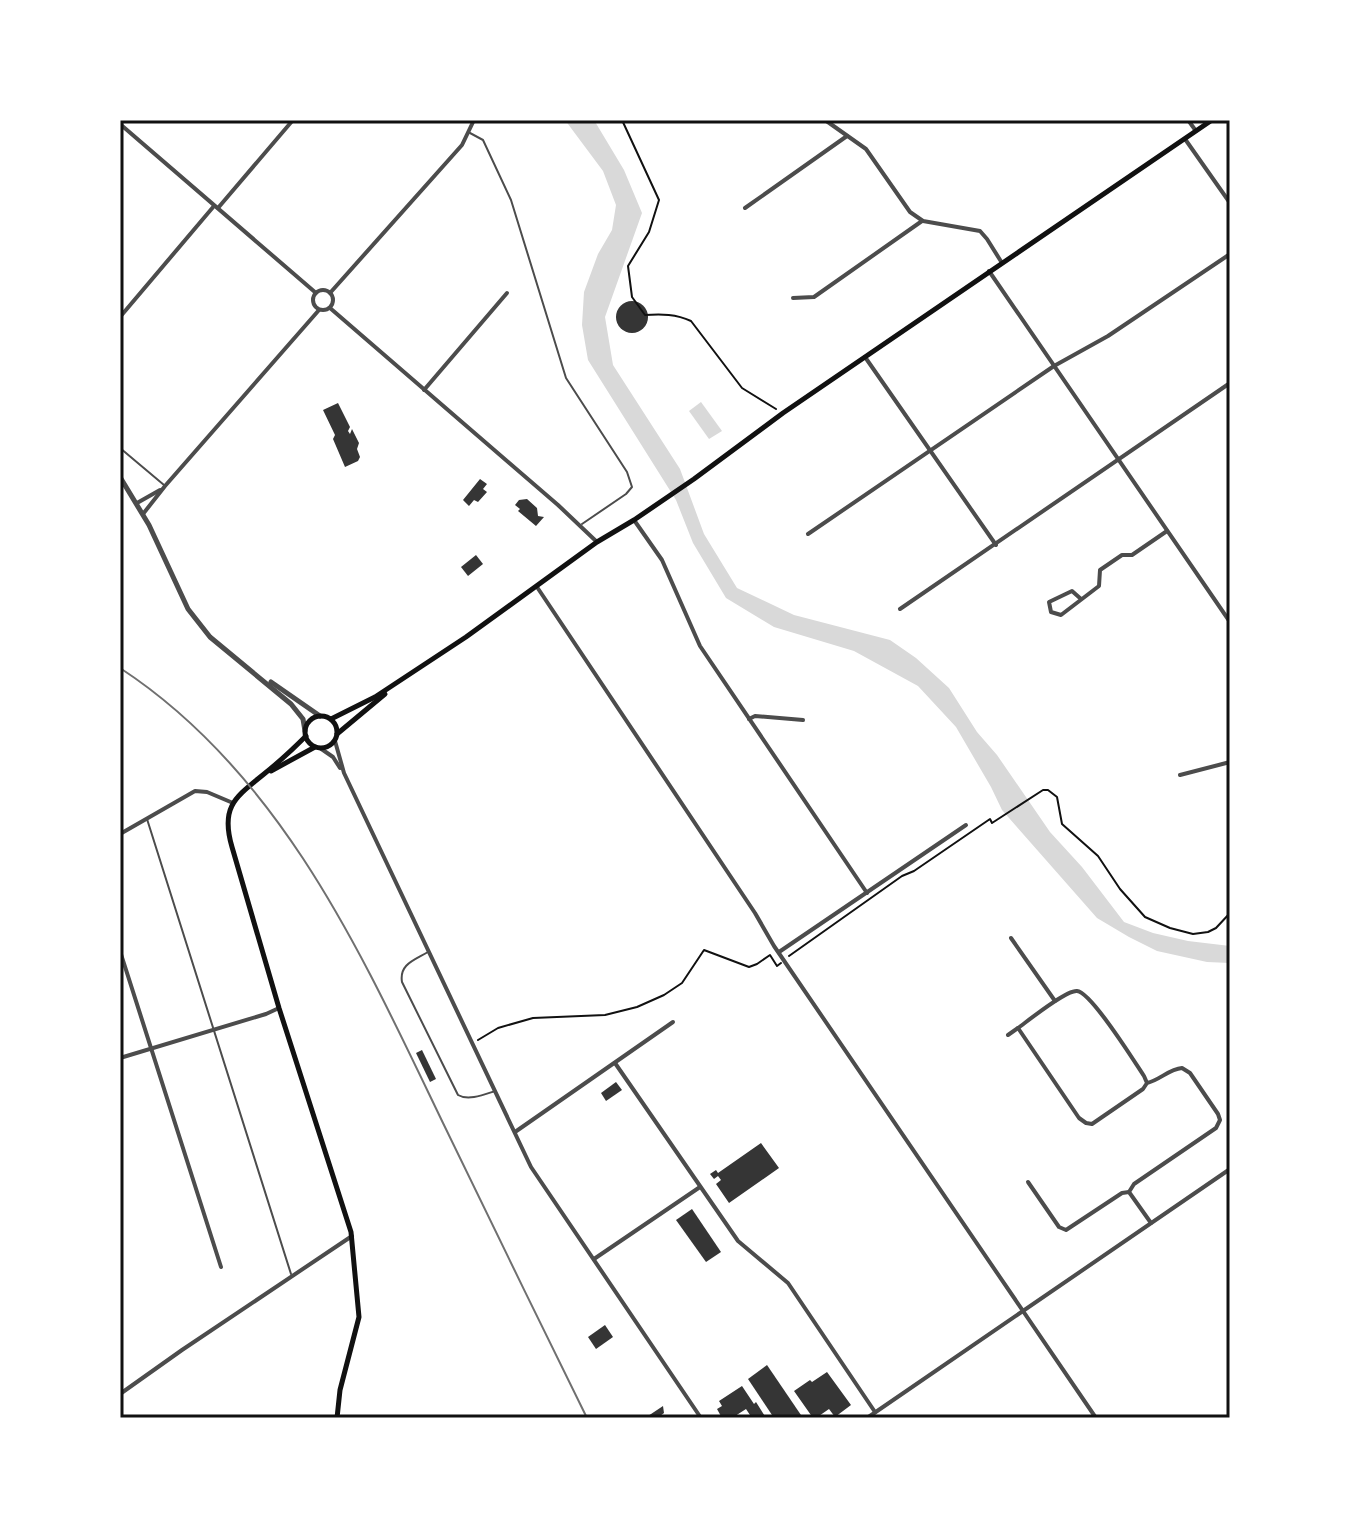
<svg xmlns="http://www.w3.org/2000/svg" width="1350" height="1538" viewBox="0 0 1350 1538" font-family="'Varela Round',sans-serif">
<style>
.water{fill:#d9d9d9}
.building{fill:#353535}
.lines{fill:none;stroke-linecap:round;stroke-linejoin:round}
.path{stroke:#111;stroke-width:2}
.service{stroke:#4c4c4c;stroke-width:2}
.minor{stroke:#4c4c4c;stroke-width:4}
.tertiary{stroke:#4c4c4c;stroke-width:5}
.secondary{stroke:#111;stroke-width:5}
.rail{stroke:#707070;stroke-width:2}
.neatline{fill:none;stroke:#111;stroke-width:3}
</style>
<rect width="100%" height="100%" fill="#fff"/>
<g class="water">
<path d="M565 120H594L624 170 642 213 605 317 613 365 680 469 704 534 737 588 794 615 890 640 916 658 949 688 977 732 997 755 1050 832 1082 867 1124 922 1153 933 1188 941 1230 946V963L1207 962 1157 951 1129 937 1097 918 1002 810 991 787 956 727 918 686 854 651 774 627 726 598 693 543 676 500 588 360 582 325 584 292 598 254 612 230 616 205 603 171Z"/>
<path d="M701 402 722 431 709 439 689 411Z"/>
</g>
<g class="building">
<circle cx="632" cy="317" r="16"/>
<path d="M338 403 350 427 348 431 350 434 352 429 359 443 357 449 360 457 358 461 345 467 333 439 335 435 323 410Z"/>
<path d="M480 479 487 484 483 489 487 492 478 502 474 500 469 506 463 500Z"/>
<path d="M527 499 537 508 538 516 544 517 536 526 518 511 520 509 515 505 519 500Z"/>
<path d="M476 555 483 564 468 576 461 567Z"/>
<path d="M422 1050 436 1079 430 1082 416 1053Z"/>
<path d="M616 1082 622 1090 606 1101 601 1093Z"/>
<path d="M761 1143 779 1168 729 1203 716 1184 721 1180 718 1176 714 1179 710 1174 716 1170 718 1173Z"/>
<path d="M692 1209 721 1252 706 1262 676 1220Z"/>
<path d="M605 1325 613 1337 596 1349 588 1337Z"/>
<path d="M767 1365 803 1418H774L748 1379Z"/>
<path d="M827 1372 851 1405 835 1417 829 1409 816 1418H813L794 1391 810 1380 812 1382Z"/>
<path d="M742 1386 754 1404 756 1402 766 1418H752L746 1409 732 1418H722L717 1409 722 1406 719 1401Z"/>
<path d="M663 1406 664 1413 660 1416 661 1418H645Z"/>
</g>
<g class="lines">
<g class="path">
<path d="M622 120 659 200 649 232 628 266 632 297 645 315C662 314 676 314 691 321L742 388 776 409"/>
<path d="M789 956 902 876 914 871 990 819 992 823 1043 790H1048L1057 797 1062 824 1098 856 1120 889 1145 917 1170 928 1193 934 1208 932 1216 928 1230 913"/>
<path d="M478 1040 498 1028 533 1018 605 1015 637 1007 664 995 682 983 704 950 749 967 757 964 770 955 777 966 781 963"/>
</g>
<g class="service">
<path d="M470 133 483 140 511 200 566 378 627 472 632 487 626 494 582 524"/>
<path d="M120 448 164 485"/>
<path d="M147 819 291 1274"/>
<path d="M428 952C415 960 399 964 402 982L458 1095C468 1101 483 1095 495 1091"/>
</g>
<g class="minor">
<path d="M825 120 866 149 910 212 923 221 980 231 987 239 1002 263"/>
<path d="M1188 120 1196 131"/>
<path d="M120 124 316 293"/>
<path d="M1185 139 1230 203"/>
<path d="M218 208 293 120"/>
<path d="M745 208 847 136"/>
<path d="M989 271 1230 622"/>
<circle cx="323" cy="300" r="10"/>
<path d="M330 293 462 145 474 120"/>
<path d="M793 298 814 297 922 221"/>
<path d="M330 308 558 505 597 542"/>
<path d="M120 317 214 206"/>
<path d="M865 357 996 545"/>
<path d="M424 390 507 293"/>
<path d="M137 503 160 490"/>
<path d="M143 514 165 486 319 310"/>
<path d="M634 520 662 560 700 646 867 893"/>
<path d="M808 534 1054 366 1108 336 1230 254"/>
<path d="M537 587 755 913 774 946 1096 1418"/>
<path d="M1081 599 1072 591 1049 602 1051 612 1061 615 1099 586 1100 570 1122 555H1132L1167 531"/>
<path d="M900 609 1230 383"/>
<path d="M749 719 755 716 803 720"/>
<path d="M335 741 344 773 531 1167 701 1418"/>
<path d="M320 748 333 757 340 768"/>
<path d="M1180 775 1230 762"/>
<path d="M120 834 195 791 207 792 233 803"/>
<path d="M1011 938 1055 1001"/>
<path d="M120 951 221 1267"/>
<path d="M779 952 966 825"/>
<path d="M1008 1035 1018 1028"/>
<path d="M120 1058 266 1014 279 1008"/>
<path d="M615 1063 738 1241 788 1283 875 1412"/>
<path d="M1147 1083 1144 1076C1134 1061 1091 992 1077 991 1066 990 1029 1020 1018 1028L1079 1118 1086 1123 1092 1124 1143 1089 1147 1083C1160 1080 1169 1069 1182 1068L1190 1073 1218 1114 1220 1120 1216 1128 1134 1184 1129 1192 1151 1223"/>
<path d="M515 1132 673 1022"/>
<path d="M1028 1182 1059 1227 1066 1230 1122 1193 1129 1192"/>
<path d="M594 1259 700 1187"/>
<path d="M120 1394 182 1350 352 1236"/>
<path d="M867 1418 1230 1169"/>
</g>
<g class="tertiary">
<path d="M120 477 149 525 188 609 210 637 291 704 303 719 305 731"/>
<path d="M271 682 320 716"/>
</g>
<g class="secondary">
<circle cx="321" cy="732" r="16"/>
<path d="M331 719 375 697 466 637 597 542 634 520 694 479 783 413 1212 120"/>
<path d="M337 734 385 694"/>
<path d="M306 736C292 750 279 762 264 774 236 797 220 806 232 847L279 1008 351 1232 359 1317 340 1390 337 1418"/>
<path d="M271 771 315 747"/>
</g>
<path class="rail" d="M120 668C282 774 362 955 443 1123 490 1221 539 1320 587 1418"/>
</g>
<rect width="1350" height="1538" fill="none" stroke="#ffffff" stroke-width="244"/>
<rect x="122" y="122" width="1106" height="1294" class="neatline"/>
</svg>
